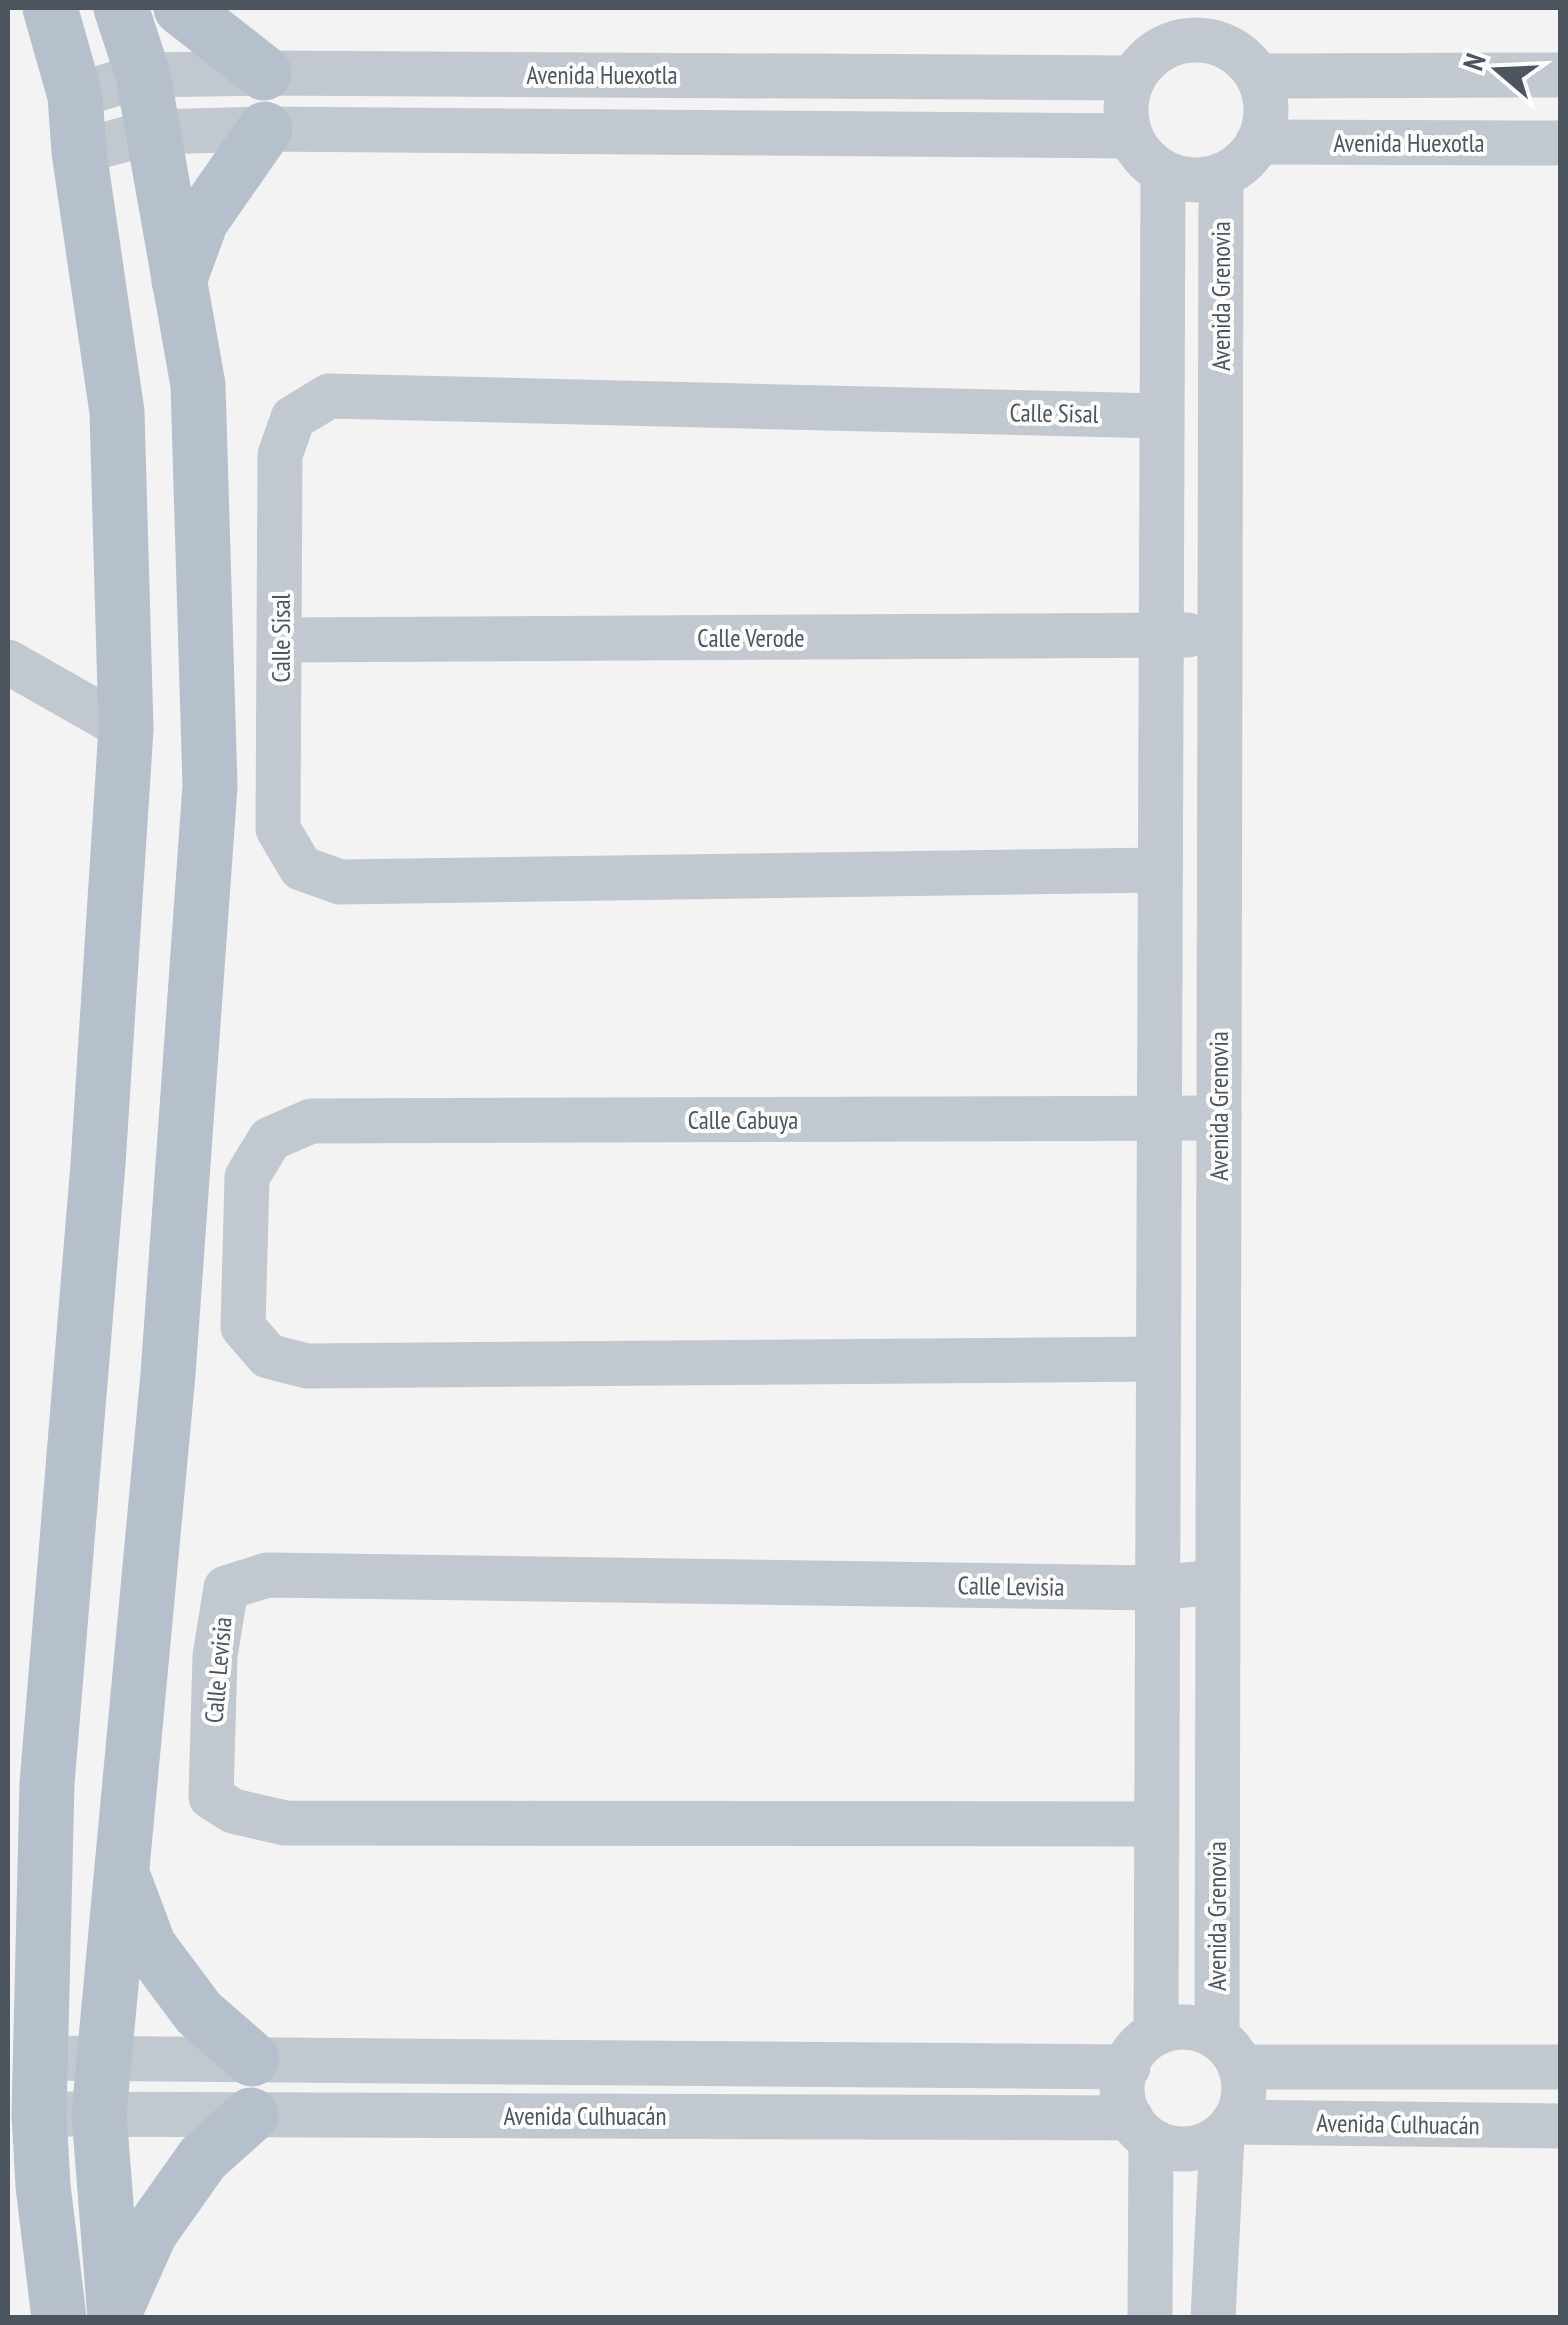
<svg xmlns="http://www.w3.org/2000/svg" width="1568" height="2325" viewBox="0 0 1568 2325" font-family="'PT Sans Narrow',sans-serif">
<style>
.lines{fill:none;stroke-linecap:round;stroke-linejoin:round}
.minor{stroke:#c2c8cf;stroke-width:45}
.major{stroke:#b6c0cd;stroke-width:55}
.labels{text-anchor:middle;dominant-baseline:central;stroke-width:8;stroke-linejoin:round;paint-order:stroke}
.street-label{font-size:25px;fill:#4c545e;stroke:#fff}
</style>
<rect width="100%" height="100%" fill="#f4f3f3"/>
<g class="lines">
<g class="minor">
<circle cx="1196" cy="110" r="70"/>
<path d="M1258 76 1560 75"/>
<path d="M75 96 143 75 264 73 1133 78"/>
<path d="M1258 142 1560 143"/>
<path d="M79 152 151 132 265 129 1130 136"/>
<path d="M281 640 1188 635"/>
<path d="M8 662 126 729"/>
<path d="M1160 870 340 882 301 868 278 829 280 455 293 418 329 396 1162 416"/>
<path d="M1158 1359 307 1366 268 1356 243 1327 247 1177 270 1139 311 1121 1219 1118"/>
<path d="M1156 1824 285 1823 233 1811 211 1797 215 1656 226 1588 267 1575 1153 1588 1218 1582"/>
<circle cx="1183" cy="2088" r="61"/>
<path d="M1156 2032 1163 172"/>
<path d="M1217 2037 1221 175"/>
<path d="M38 2058 1128 2067"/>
<path d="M1240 2067H1560"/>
<path d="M39 2114 1131 2118"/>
<path d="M1235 2122 1560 2126"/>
<path d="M1150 2318 1151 2140"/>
<path d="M1213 2318 1222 2136"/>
</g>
<g class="major">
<path d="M50 8 75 96 79 152 117 412 126 729 98 1164 47 1784 39 2114 43 2186 59 2318"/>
<path d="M181 8 264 73"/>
<path d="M179 281 201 221 265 129"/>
<path d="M125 1882 149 1946 199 2013 252 2059"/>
<path d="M117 2307 150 2233 203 2158 251 2115"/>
<path d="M115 2318 99 2114 168 1374 210 786 198 385 143 75 121 8"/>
</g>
</g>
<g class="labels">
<g class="street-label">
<text x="602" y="75">Avenida Huexotla</text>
<text x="1409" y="143">Avenida Huexotla</text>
<text transform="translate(1221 296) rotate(-90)">Avenida Grenovia</text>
<text transform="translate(1054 413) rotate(1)">Calle Sisal</text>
<text transform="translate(281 638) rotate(-90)">Calle Sisal</text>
<text x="751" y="638">Calle Verode</text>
<text transform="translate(1219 1106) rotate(-90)">Avenida Grenovia</text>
<text x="743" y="1120">Calle Cabuya</text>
<text transform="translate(1011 1586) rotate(1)">Calle Levisia</text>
<text transform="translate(218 1670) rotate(-85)">Calle Levisia</text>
<text transform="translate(1217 1916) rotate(-90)">Avenida Grenovia</text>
<text x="585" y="2116">Avenida Culhuacán</text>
<text transform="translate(1398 2124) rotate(1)">Avenida Culhuacán</text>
</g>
</g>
<rect width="1568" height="2325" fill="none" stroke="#4c545e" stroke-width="20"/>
<g transform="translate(1498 70) rotate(289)" stroke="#ffffff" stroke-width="8" paint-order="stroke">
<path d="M0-8L18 38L0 25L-18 38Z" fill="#4c545e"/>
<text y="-15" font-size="28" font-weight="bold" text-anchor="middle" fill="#4c545e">N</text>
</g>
</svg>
